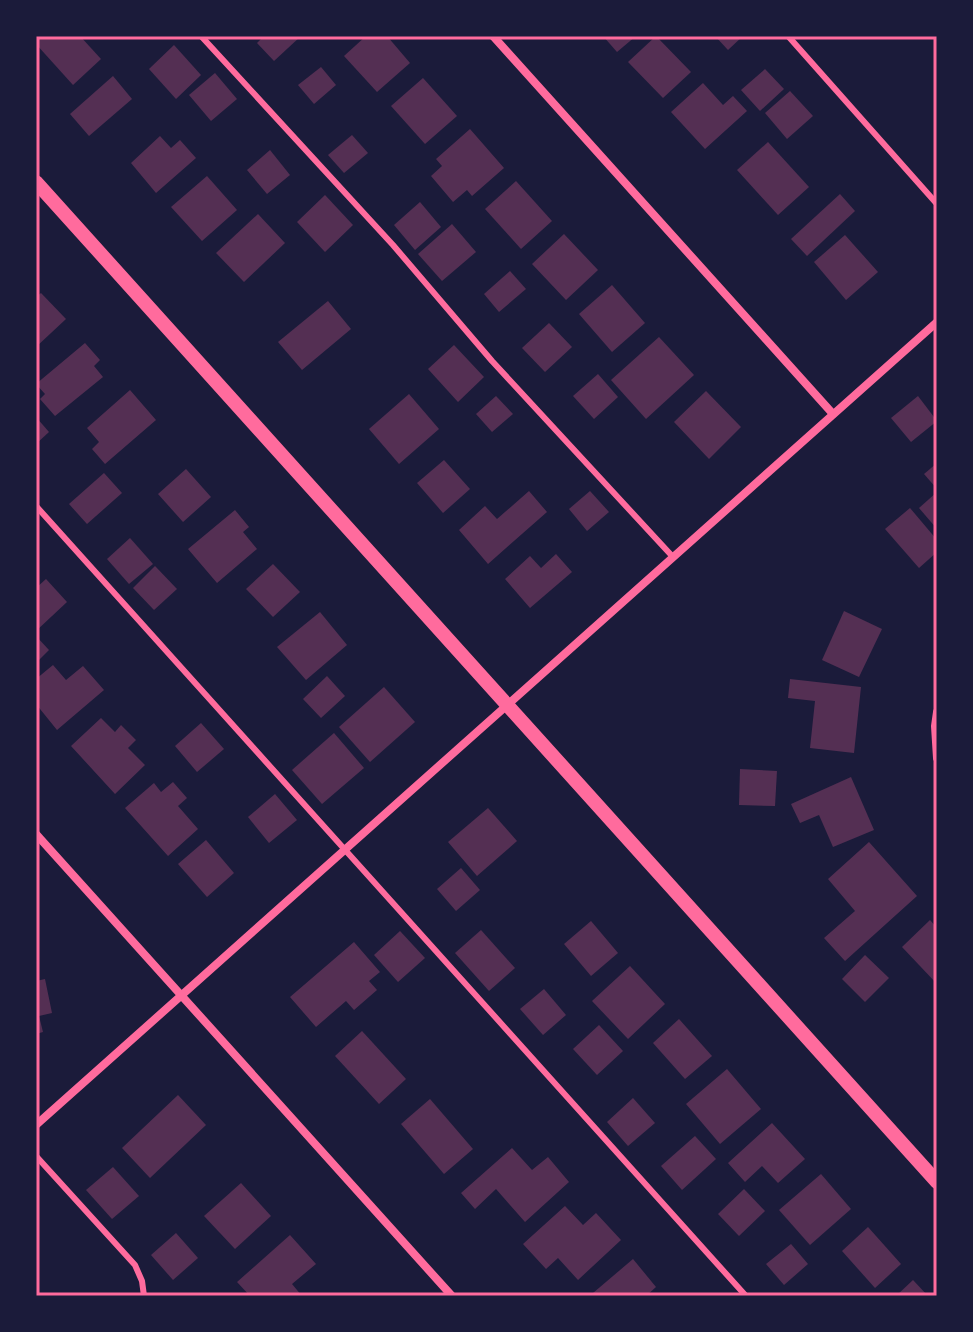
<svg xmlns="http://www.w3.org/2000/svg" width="973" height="1332" viewBox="0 0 973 1332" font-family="Signika,sans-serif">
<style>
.building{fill:#542f53}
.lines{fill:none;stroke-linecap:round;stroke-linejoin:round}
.service{stroke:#ff6b9d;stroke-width:6}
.minor{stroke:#ff6b9d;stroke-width:8}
.tertiary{stroke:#ff6b9d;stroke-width:14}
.neatline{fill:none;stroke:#ff6b9d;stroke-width:3}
</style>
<rect width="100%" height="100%" fill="#1b1b3a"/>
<g class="building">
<path d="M36 36H80L101 59 73 85 36 44Z"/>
<path d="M264 36H301L274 61 257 43Z"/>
<path d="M366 36H387L410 63 377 92 344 56Z"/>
<path d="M603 36H636L617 52Z"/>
<path d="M656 36 691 72 663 98 628 62Z"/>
<path d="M715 36H743L728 50Z"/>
<path d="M174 45 201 75 176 99 149 69Z"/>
<path d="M321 67 336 85 314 104 298 85Z"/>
<path d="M765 69 784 89 760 111 741 90Z"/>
<path d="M215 73 237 99 211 121 189 95Z"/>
<path d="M113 76 132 99 89 136 70 114Z"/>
<path d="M423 78 457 116 425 144 391 106Z"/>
<path d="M703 83 723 105 733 96 747 111 705 149 671 112Z"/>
<path d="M790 91 813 116 787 139 765 113Z"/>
<path d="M470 129 504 168 472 196 467 190 453 202 431 176 442 166 436 159Z"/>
<path d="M352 135 368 153 344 173 328 155Z"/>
<path d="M160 136 171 148 180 140 196 158 156 193 131 163Z"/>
<path d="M768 142 809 187 778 215 737 170Z"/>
<path d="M270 150 290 175 267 194 247 170Z"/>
<path d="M207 176 237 210 202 241 171 207Z"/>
<path d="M516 181 552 221 521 249 485 209Z"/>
<path d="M840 194 855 211 807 256 791 239Z"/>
<path d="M325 195 353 225 325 252 297 222Z"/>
<path d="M420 202 441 227 415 250 394 225Z"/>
<path d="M258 214 285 243 244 282 216 253Z"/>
<path d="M452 224 476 252 442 281 418 254Z"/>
<path d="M564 234 598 270 566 300 532 264Z"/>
<path d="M845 235 878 272 846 300 814 262Z"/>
<path d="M510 271 526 289 499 312 484 294Z"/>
<path d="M612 285 645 323 612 352 579 314Z"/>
<path d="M41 293 66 319 36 347V297Z"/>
<path d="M328 301 351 329 302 370 278 342Z"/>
<path d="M549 323 572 347 545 372 522 348Z"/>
<path d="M659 337 694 375 646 419 611 380Z"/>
<path d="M85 343 100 360 94 366 103 377 55 416 40 399 45 394 36 384Z"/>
<path d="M454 345 484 377 458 402 428 369Z"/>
<path d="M598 374 618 397 594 419 573 396Z"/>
<path d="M130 390 156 420 105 464 92 449 99 442 87 428Z"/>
<path d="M706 391 741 427 709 459 674 422Z"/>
<path d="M409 394 439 429 399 464 369 429Z"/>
<path d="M496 396 513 414 492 432 476 414Z"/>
<path d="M918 396 937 421 911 442 891 418Z"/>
<path d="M36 417 49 432 36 444Z"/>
<path d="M444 460 470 489 443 513 417 483Z"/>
<path d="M937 463V489L924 474Z"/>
<path d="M186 469 211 497 183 522 158 494Z"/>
<path d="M104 473 122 493 87 524 69 504Z"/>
<path d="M529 491 547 512 488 564 459 530 485 506 497 519Z"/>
<path d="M590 491 609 512 587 531 569 509Z"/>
<path d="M937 492V529L919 508Z"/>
<path d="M910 508 937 540V552L919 568 885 529Z"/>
<path d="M235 510 249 527 243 532 257 549 217 583 188 549Z"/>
<path d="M130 538 153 564 129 584 107 559Z"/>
<path d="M556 554 572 572 530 608 505 579 530 556 541 568Z"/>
<path d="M273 564 300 592 273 617 246 589Z"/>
<path d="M155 566 177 589 154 610 133 588Z"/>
<path d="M46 579 67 602 36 631V588Z"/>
<path d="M844 611 882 629 859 677 822 660Z"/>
<path d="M320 612 347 645 306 680 277 647Z"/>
<path d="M36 636 49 650 36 663Z"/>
<path d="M53 665 66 680 83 666 104 690 57 730 36 704V679Z"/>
<path d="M327 676 345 696 321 718 303 699Z"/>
<path d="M790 679 861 687 854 753 810 748 815 701 788 698Z"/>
<path d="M384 687 415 722 370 762 339 727Z"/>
<path d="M101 718 115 732 121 725 136 740 128 748 145 765 115 794 71 746Z"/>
<path d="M201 723 224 749 197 772 175 746Z"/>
<path d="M334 733 364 768 322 804 292 770Z"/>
<path d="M740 769 777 771 775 806 739 805Z"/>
<path d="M851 777 874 830 833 847 819 815 800 823 791 804Z"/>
<path d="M173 782 187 798 178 806 198 829 168 856 125 808 154 783 161 792Z"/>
<path d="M275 794 297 820 269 843 248 817Z"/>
<path d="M488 808 517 841 477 876 448 842Z"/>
<path d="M206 840 234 873 207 897 178 864Z"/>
<path d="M869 842 917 896 845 961 824 938 855 911 828 879Z"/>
<path d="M461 868 480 890 456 911 437 889Z"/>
<path d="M930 920 937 928V984L902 947Z"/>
<path d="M591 921 618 953 591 976 564 944Z"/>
<path d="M481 930 515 968 489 991 455 953Z"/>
<path d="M400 931 425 958 398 982 374 955Z"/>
<path d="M354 942 380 972 369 981 377 990 354 1010 346 1001 316 1027 290 997Z"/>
<path d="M865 955 889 978 865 1002 842 979Z"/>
<path d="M630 966 665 1004 628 1039 592 1001Z"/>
<path d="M45 979 52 1013 39 1016 43 1032 36 1034V981Z"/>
<path d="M544 989 566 1015 543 1035 520 1009Z"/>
<path d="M679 1019 712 1056 685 1079 653 1043Z"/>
<path d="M599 1025 623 1051 597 1075 573 1049Z"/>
<path d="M362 1031 406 1079 379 1104 335 1056Z"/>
<path d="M727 1069 761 1109 720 1144 686 1104Z"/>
<path d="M178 1095 206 1125 150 1178 122 1148Z"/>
<path d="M633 1098 655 1123 628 1146 607 1122Z"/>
<path d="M430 1099 473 1149 444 1174 401 1124Z"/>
<path d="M772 1123 805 1159 778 1183 762 1166 745 1182 728 1163Z"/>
<path d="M695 1136 716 1159 682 1190 661 1166Z"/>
<path d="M512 1148 532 1170 548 1157 569 1182 525 1222 496 1189 475 1209 461 1193Z"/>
<path d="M113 1167 139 1196 112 1219 86 1190Z"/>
<path d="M821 1174 851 1209 810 1245 779 1210Z"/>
<path d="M241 1183 271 1216 235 1249 204 1216Z"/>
<path d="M744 1189 765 1211 739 1236 718 1214Z"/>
<path d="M565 1206 583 1225 596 1213 621 1240 578 1280 558 1258 546 1269 523 1244Z"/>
<path d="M868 1227 901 1264 875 1288 842 1251Z"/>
<path d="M176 1233 198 1258 173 1280 151 1255Z"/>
<path d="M290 1235 316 1264 292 1284 302 1296H250L237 1282Z"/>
<path d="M791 1244 808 1264 784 1285 766 1264Z"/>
<path d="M633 1259 656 1287 646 1296H595L593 1293Z"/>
<path d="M913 1280 928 1296H896Z"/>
</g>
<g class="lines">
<g class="service">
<path d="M201 36 393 245 492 361 673 557"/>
<path d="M788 36 937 204"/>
<path d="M36 506 746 1296"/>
<path d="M36 1156 135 1265 142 1281 144 1296"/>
</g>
<g class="minor">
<path d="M493 36 833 414"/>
<path d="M937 712 935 726 937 758"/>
<path d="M36 834 452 1296"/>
<path d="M36 1125 937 322"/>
</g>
<path class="tertiary" d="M36 182 937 1182"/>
</g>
<rect width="973" height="1332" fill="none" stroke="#1b1b3a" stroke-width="76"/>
<rect x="38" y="38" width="897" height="1256" class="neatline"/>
</svg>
